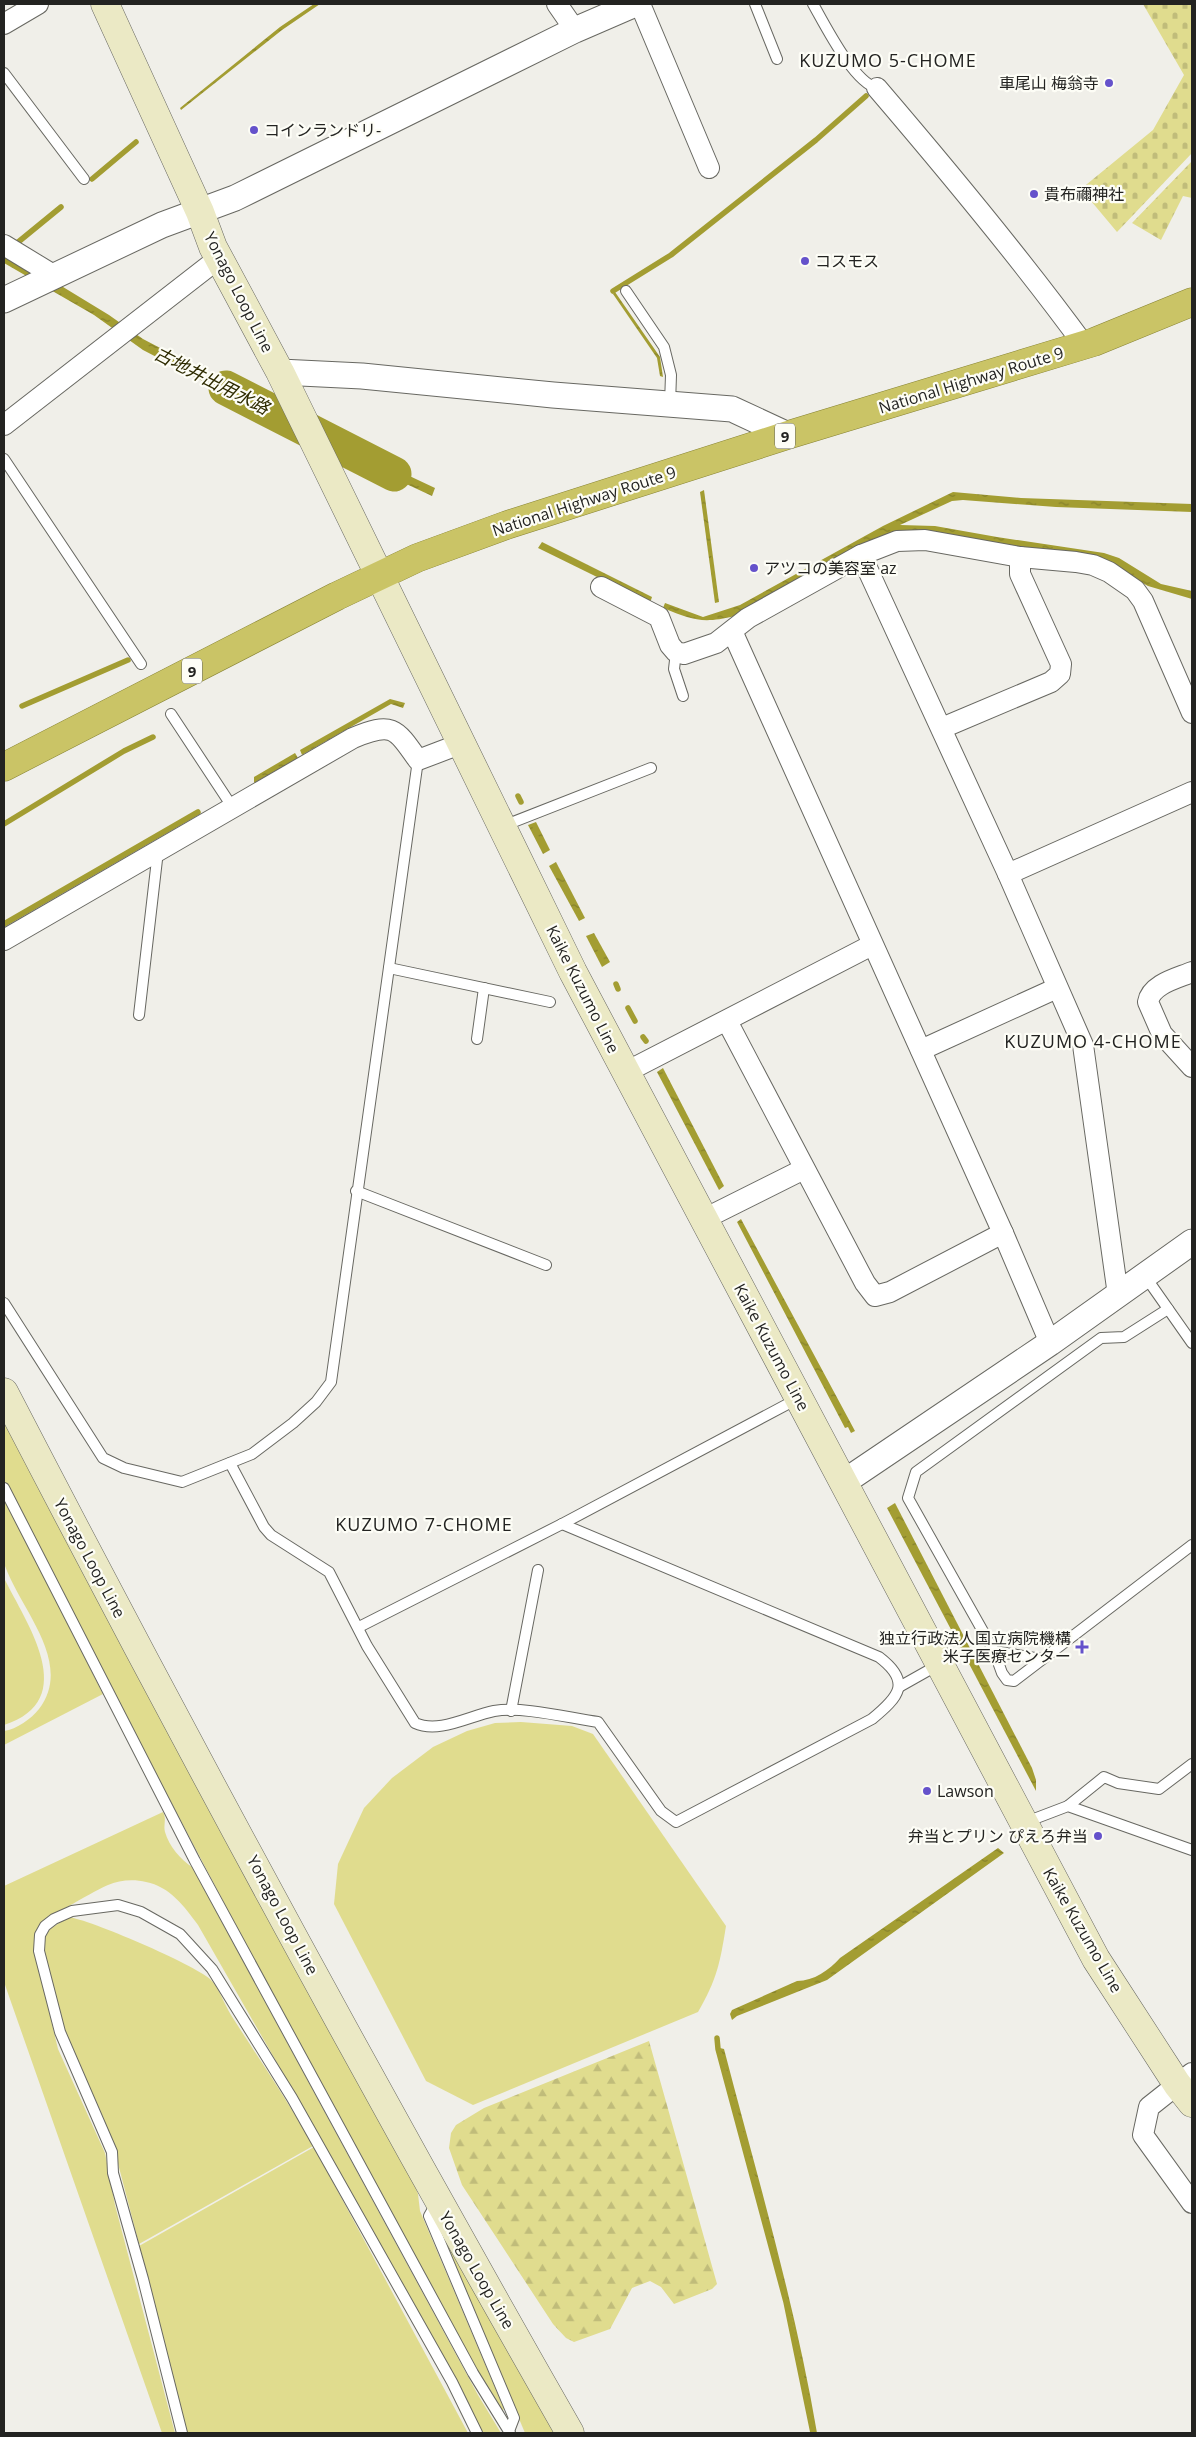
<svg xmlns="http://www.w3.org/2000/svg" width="1196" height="2437" viewBox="0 0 1196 2437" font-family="'Open Sans','Noto Sans JP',sans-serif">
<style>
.green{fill:#e0dc8e}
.forest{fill:url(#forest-firs)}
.cemetery{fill:url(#cemetery-stones)}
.water{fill:url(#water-ripples)}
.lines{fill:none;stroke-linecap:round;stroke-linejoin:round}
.stream{stroke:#a39d32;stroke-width:5.5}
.river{stroke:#a39d32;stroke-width:35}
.service-casing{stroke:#686862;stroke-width:12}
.minor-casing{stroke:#686862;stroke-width:22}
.tertiary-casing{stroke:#686862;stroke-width:27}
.secondary-casing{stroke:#686862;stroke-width:29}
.trunk-casing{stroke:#878334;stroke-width:29}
.service{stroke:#fff;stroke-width:10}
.minor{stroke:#fff;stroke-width:20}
.tertiary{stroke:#fff;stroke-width:25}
.secondary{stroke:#ebe9c5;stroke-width:28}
.trunk{stroke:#cac466;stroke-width:28}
.poi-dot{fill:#6552cb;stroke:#fdfdf6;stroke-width:2}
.labels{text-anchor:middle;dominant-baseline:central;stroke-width:4.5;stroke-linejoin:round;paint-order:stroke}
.shield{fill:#fdfdf6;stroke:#646461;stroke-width:1}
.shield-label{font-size:15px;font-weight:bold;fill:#232321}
.poi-label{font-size:16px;fill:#232321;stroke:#fdfdf6;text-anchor:start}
.street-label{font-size:16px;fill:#232321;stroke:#fdfdf6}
.neighbourhood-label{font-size:18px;letter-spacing:1px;fill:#232321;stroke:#fdfdf6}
.water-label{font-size:18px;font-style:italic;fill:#2e2b00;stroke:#fdfdf6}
</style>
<defs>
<pattern id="forest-firs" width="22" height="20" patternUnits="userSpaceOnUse" patternTransform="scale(1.25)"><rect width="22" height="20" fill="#e0dc8e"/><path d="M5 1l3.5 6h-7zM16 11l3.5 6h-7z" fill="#c0bc7a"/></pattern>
<pattern id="cemetery-stones" width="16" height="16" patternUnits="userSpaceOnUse" patternTransform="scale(1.25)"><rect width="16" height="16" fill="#e0dc8e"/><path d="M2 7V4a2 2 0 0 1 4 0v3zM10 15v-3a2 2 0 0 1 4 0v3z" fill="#c0bc7a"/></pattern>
<pattern id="water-ripples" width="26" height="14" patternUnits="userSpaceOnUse" patternTransform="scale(1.25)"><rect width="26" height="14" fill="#a39d32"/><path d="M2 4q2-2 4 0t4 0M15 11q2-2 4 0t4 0" fill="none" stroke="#84802a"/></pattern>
</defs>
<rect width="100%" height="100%" fill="#f0efe9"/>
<g class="green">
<path d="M4 1410 413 2181 418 2194 420 2211 502 2404 504 2409 503 2410 499 2409C329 2105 167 1797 7 1487L4 1480Z"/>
<path d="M4 1498 103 1694 4 1745V1731C17 1729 31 1719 39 1709 74 1663 21 1610 5 1566 0 1554 4 1513 4 1498Z"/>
<path d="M4 1578C26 1623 82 1700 4 1725Z"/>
<path d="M521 1722 572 1726 593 1734 726 1926C720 1963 717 1979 698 2012L473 2105 426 2081 334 1904 338 1864 364 1808 392 1778 433 1747 467 1731 495 1723Z"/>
<path d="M163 1812C167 1819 163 1825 165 1832 169 1846 181 1860 192 1867L478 2395 501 2433H483L296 2096 198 1925C185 1907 169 1886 146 1882 134 1879 119 1880 108 1885 98 1889 48 1917 42 1924 35 1930 34 1939 34 1948L58 2049 105 2153 115 2205 175 2433H162L4 1982V1886Z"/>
<path d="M68 1917C89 1919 195 1965 210 1979 219 1987 224 2004 231 2015 259 2059 288 2101 313 2146L139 2244 115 2152 103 2117 65 2031 44 1951 45 1936 50 1929Z"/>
<path d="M314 2147 468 2433H187L139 2246Z"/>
<path d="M436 2221 560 2433H525Z"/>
</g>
<path class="forest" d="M649 2041 717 2284 712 2289 674 2304 661 2287 650 2281 632 2288 610 2329 574 2342 566 2338 553 2324 462 2185 449 2148 451 2133 456 2125 484 2108Z"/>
<g class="cemetery">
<path d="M1143 4H1192V153L1117 232 1081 189 1153 130 1184 75Z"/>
<path d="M1192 161V198L1183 196 1161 240 1132 223Z"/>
</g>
<g class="water">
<path d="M314 4H320L282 30 181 110 180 108 280 27Z"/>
<path d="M4 251 109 315 143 339 265 403 270 416 143 350 94 315 4 263Z"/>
<path d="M615 292 660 357 663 377 660 376 657 358 613 294Z"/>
<path d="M348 447 435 488 432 496 353 459Z"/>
<path d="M704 490 719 602 715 603 700 492Z"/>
<path d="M953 492 1021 498 1192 504V512L1056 507 963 500 952 501 900 525 935 526 997 537 1104 553 1119 558 1161 584 1192 591V599L1148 586 1095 557 1017 548 929 532 735 616C702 624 693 620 663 608L665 603 703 617 740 605 883 526Z"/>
<path d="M542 542 652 597 650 603 538 548Z"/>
<path d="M390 699 405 703 403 708 391 704 302 755 300 750Z"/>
<path d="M295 753 298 758 254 783V777Z"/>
<path d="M536 822 550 850 543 854 528 825Z"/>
<path d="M556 862 585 918 579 921 549 866Z"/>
<path d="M594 933 610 962 602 967 586 936Z"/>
<path d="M663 1068 724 1186 719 1190 657 1072Z"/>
<path d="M741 1219 855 1431 851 1433 848 1427 845 1428 737 1222Z"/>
<path d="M895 1503 1032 1768 1036 1780V1791L887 1508Z"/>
<path d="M998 1848 1004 1853 827 1980 737 2016 732 2020 730 2014 732 2010 797 1981C814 1981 829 1970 840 1958Z"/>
<path d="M720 2048 724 2049C757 2176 795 2303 817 2433H815L790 2310Z"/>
</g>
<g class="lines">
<g class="stream">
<path d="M92 179 136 142"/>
<path d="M17 243 61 207"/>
<path d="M613 291 671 255 816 140 866 96"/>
<path d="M22 706 128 660"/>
<path d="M518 796 521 802"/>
<path d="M4 824 124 751 153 737"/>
<path d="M4 924 198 812"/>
<path d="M616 984 618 989"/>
<path d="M628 1008 635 1021"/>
<path d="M643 1037 646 1041"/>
<path d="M717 2038 718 2049 786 2302 813 2433"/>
</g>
<path class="river" d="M226 388 394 474"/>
<defs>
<g id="service">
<path d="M755 4 777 59"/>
<path d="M813 4C825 25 854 83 877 88"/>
<path d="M4 73 84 179"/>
<path d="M626 291 664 347 671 375 670 404"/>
<path d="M4 459 141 664"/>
<path d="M676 652 674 669 683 696"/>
<path d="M171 714 233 808"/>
<path d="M503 826 651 768"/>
<path d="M389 968 550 1002"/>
<path d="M139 1015 158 851"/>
<path d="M477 1039 484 988"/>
<path d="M356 1191 546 1265"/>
<path d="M1145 1276 1192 1343"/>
<path d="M4 1303 103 1458 124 1468 182 1482 252 1454 293 1423 316 1402 331 1382 418 760"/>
<path d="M230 1463 264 1527 271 1535 329 1572 367 1646 415 1723C439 1734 469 1716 494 1711 523 1706 569 1718 598 1722L661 1811 676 1822 872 1719C899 1697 912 1682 879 1657L562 1524"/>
<path d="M4 1488 195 1861 473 2373 510 2433"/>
<path d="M359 1627 562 1524 799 1398"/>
<path d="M994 1651 1002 1673 1007 1680 1014 1681 1192 1545"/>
<path d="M1041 1659 994 1651 908 1498 916 1472 1101 1338 1124 1337 1168 1309"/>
<path d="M899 1687 938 1665"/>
<path d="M511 1711 538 1570"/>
<path d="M1068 1806 1104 1777 1118 1783 1159 1789 1192 1764"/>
<path d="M1026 1822 1068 1806 1192 1850"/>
<path d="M437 2202 429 2216 514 2418 509 2431"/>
<path d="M182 2433 143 2279 113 2173 112 2152 60 2032 39 1951 40 1935 45 1926 54 1919 72 1911 118 1905 141 1912 180 1934 212 1969 292 2098 452 2382 477 2433"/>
</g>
<g id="minor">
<path d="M557 4 575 30"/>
<path d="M640 4 709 168"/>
<path d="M4 24 38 4"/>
<path d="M877 88C948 171 1019 256 1084 345"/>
<path d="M4 245 55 276"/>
<path d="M4 425 219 258"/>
<path d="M861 555 1008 874 1083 1045 1118 1295"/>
<path d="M601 587 659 617 670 645 676 652 684 654 716 643 748 618 861 555 897 541 925 540 1020 557 1076 562 1093 565 1109 572 1135 590 1143 601 1192 713"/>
<path d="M732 631 1003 1233 1050 1343"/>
<path d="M942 728 1051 682 1060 674 1061 664 1020 574V557"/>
<path d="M1008 874 1192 792"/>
<path d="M4 940 353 738C392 722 395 727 418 760L460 744"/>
<path d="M1192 972C1178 978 1151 984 1148 1002L1162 1034 1192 1067"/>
<path d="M727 1021 865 1283 875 1296 890 1292 1003 1233"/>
<path d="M921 1050 1057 988"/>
<path d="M626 1072 872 945"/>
<path d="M704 1219 804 1169"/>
<path d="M1192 2073 1149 2107 1143 2135 1192 2203"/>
</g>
<g id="tertiary">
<path d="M4 300 162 225 235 198 575 30 635 4"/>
<path d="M280 372 362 376 553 395 732 409 788 435"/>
<path d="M844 1482 1050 1343 1192 1242"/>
</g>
<g id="secondary">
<path d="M105 4 200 212 213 247 280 372 573 972 1096 1959 1177 2084 1192 2103"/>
<path d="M4 1392C186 1743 374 2090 570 2433"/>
</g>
<path id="trunk" d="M4 767 337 596 417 558 507 525 788 435 1094 342 1192 302"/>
</defs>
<use href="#service" class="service-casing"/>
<use href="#minor" class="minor-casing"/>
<use href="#tertiary" class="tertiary-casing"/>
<use href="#secondary" class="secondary-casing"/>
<use href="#trunk" class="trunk-casing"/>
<use href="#service" class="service"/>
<use href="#minor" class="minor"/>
<use href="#tertiary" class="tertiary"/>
<use href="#secondary" class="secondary"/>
<use href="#trunk" class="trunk"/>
</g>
<g class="poi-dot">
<circle cx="1109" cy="83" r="5"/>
<circle cx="254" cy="130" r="5"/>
<circle cx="1034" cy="194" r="5"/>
<circle cx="805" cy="261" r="5"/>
<circle cx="754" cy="568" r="5"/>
<path d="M1079.5 1639.5h5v5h5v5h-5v5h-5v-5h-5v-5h5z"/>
<circle cx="927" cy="1791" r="5"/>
<circle cx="1098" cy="1836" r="5"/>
</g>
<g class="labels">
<g class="shield">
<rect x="775" y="423.5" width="20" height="25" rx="4"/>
<rect x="182" y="658.5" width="20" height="25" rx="4"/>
</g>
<g class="shield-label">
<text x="785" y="436">9</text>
<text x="192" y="671">9</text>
</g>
<g class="poi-label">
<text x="1099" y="83" text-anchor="end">車尾山 梅翁寺</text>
<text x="264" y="130">コインランドリ-</text>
<text x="1044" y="194">貴布禰神社</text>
<text x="815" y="261">コスモス</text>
<text x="764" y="568">アツコの美容室 az</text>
<text x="1071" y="1638" text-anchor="end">独立行政法人国立病院機構<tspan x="1071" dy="18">米子医療センター</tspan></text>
<text x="937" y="1791">Lawson</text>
<text x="1088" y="1836" text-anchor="end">弁当とプリン ぴえろ弁当</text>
</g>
<g class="street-label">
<text transform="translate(239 292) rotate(63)">Yonago Loop Line</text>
<text transform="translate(971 380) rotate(-17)">National Highway Route 9</text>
<text transform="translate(584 501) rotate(-18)">National Highway Route 9</text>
<text transform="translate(583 989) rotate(63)">Kaike Kuzumo Line</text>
<text transform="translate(772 1347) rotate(62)">Kaike Kuzumo Line</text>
<text transform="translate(90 1558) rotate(62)">Yonago Loop Line</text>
<text transform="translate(283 1915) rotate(62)">Yonago Loop Line</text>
<text transform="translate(1083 1930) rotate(60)">Kaike Kuzumo Line</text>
<text transform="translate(477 2270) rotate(60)">Yonago Loop Line</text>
</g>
<g class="neighbourhood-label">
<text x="888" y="60">KUZUMO 5-CHOME</text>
<text x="1093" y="1041">KUZUMO 4-CHOME</text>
<text x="424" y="1524">KUZUMO 7-CHOME</text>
</g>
<g class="water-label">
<text transform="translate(212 380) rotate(27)">古地井出用水路</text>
</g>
</g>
<rect width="1196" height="2437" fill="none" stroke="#232321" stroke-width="10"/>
</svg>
